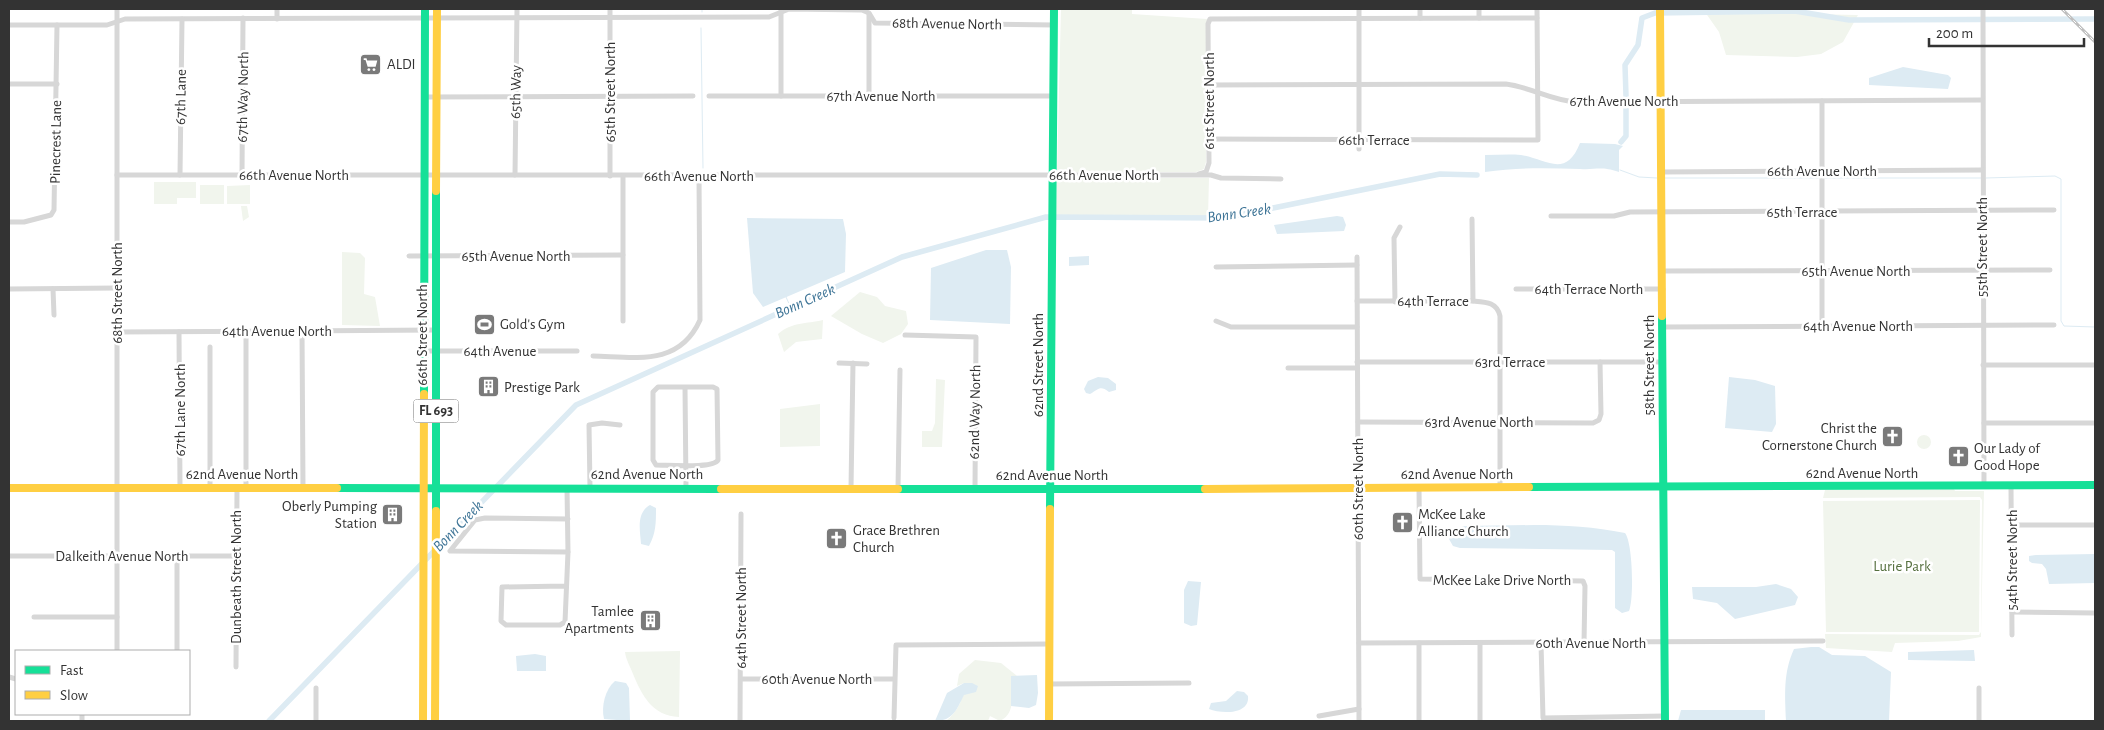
<svg xmlns="http://www.w3.org/2000/svg" width="2104" height="730" viewBox="0 0 2104 730" font-family="'Alegreya Sans',sans-serif">
<style>
.green{fill:#f1f5ed}
.water{fill:#ddebf3}
.lines{fill:none;stroke-linecap:round;stroke-linejoin:round}
.stream{stroke:#ddebf3;stroke-width:1}
.canal{stroke:#ddebf3;stroke-width:5.5}
.street{stroke:#d7d7d7;stroke-width:5}
.fast{stroke:#16e098;stroke-width:8}
.slow{stroke:#ffcf43;stroke-width:8}
.rail-casing{stroke:#bebebe;stroke-width:3}
.rail{stroke:#fff;stroke-width:1;stroke-dasharray:4;stroke-linecap:butt}
.labels{text-anchor:middle;dominant-baseline:central;stroke-width:5;stroke-linejoin:round;paint-order:stroke}
.shield{fill:#fff;stroke:#707070;stroke-width:1}
.shield-label{font-size:14px;font-weight:bold;fill:#333}
.street-label{font-size:15px;fill:#333;stroke:#fff}
.poi-label{font-size:15px;fill:#333;stroke:#fff;text-anchor:start}
.park-label{font-size:15px;fill:#56703f;stroke:#fff}
.water-label{font-size:16px;font-style:italic;fill:#3f7597;stroke:#fff}
</style>
<rect width="100%" height="100%" fill="#fff"/>
<g class="green">
<path d="M1061 9H1132V14L1207 19 1206 162 1204 169 1196 172H1057Z"/>
<path d="M1705 12 1858 15 1843 42 1821 54 1797 57 1726 55 1719 32Z"/>
<path d="M1057 178H1209L1208 217 1056 215Z"/>
<path d="M154 182H196V198H177V204H154Z"/>
<rect x="200" y="185" width="24" height="19"/>
<path d="M250 185V204H227V186Z"/>
<path d="M241 206H247L249 217 243 221Z"/>
<path d="M342 225V252L360 253 365 258 364 294 375 297 380 326 342 325Z"/>
<path d="M860 292 877 297 885 306 906 311 908 324 901 334 883 343 862 334 831 316Z"/>
<path d="M823 320 822 339 796 342 784 352 778 334C792 322 806 324 823 320Z"/>
<path d="M936 379 945 380 942 447H922V431H932L935 423Z"/>
<path d="M820 404V446L780 447V409Z"/>
<circle cx="1924" cy="442" r="7"/>
<path d="M1954 489 1955 491H1984L1981 637 1958 641 1895 643 1892 652 1826 648 1825 634 1979 635 1981 632 1982 500 1980 497 1823 498 1825 490Z"/>
<path d="M1980 500 1979 632H1826L1823 501Z"/>
<path d="M680 651 679 717C653 716 642 696 633 674 630 666 626 660 625 652Z"/>
<path d="M975 660 1001 663 1017 676H1011C1011 693 1017 713 1000 721L990 716 988 721H946C958 711 964 699 964 683L957 686 959 674Z"/>
</g>
<g class="water">
<path d="M1903 67 1948 75 1951 78 1948 89 1869 85V78Z"/>
<path d="M1580 143 1615 144 1623 146 1619 150V172C1600 166 1597 170 1580 169 1549 168 1517 167 1485 172V155C1497 155 1509 154 1521 155 1546 159 1566 179 1580 143Z"/>
<path d="M1337 216 1343 217 1346 225 1344 231 1277 234 1274 225Z"/>
<path d="M747 218 843 219 846 234 845 272 763 307 753 293Z"/>
<path d="M986 250H1007L1011 267 1010 324 930 320 931 268Z"/>
<path d="M1089 256V265L1069 266V257Z"/>
<path d="M1098 377 1108 378 1116 384V390L1109 392C1100 385 1099 389 1090 394L1086 393 1084 389 1088 381Z"/>
<path d="M1729 377 1755 380 1775 386 1776 424 1772 432 1725 428Z"/>
<path d="M650 505 656 508C656 523 656 533 649 546L641 544C640 530 636 513 650 505Z"/>
<path d="M1534 525C1565 525 1595 527 1625 533 1633 543 1634 600 1629 611L1622 613 1615 608V552L1612 550 1460 548 1453 546 1449 539 1451 530 1465 526Z"/>
<path d="M2095 554V583L2049 584 2046 569 2042 564 2032 563 2029 561V556L2036 555Z"/>
<path d="M1188 581 1201 582 1197 625 1191 626 1184 623V590Z"/>
<path d="M1776 584 1791 589 1798 597 1795 605 1735 619 1717 603 1693 599 1692 587H1756Z"/>
<path d="M1811 647H1819L1832 655 1865 656 1891 672 1889 721H1786C1785 695 1783 673 1794 649Z"/>
<path d="M1974 650 1975 661 1908 660V652Z"/>
<path d="M535 654 546 656V671H517L516 656Z"/>
<path d="M1037 675 1038 693 1036 705 1029 708 1011 706V676Z"/>
<path d="M615 681 626 683 629 688 630 721 604 719C601 707 605 689 615 681Z"/>
<path d="M964 683H972L978 686 976 692 964 695C957 709 953 721 935 721L947 693Z"/>
<path d="M1237 691 1244 692 1248 696C1250 715 1221 714 1209 709L1211 703 1226 701Z"/>
<path d="M1681 710H1765V721H1678Z"/>
</g>
<g class="lines">
<g class="stream">
<path d="M702 12V9"/>
<path d="M701 28 703 168"/>
<path d="M1620 170 1639 177 1657 178"/>
<path d="M1664 178H1820"/>
<path d="M1824 178H1982"/>
<path d="M1986 178 2055 176 2061 179V321L2064 326 2095 327"/>
<path d="M786 297 791 308"/>
</g>
<g class="canal">
<path d="M1626 96 1625 65 1638 45 1642 18 1655 13 1795 11 1849 20 2095 19"/>
<path d="M1621 142 1626 136V108"/>
<path d="M269 721 576 405 902 257 1046 217 1224 218 1440 174 1477 175"/>
</g>
<g class="street">
<path d="M117 9V651"/>
<path d="M277 9V19"/>
<path d="M610 9V176"/>
<path d="M1359 9V149"/>
<path d="M1420 9V18"/>
<path d="M1479 9V18"/>
<path d="M1983 9 1984 486"/>
<path d="M9 25H107L125 19 769 17 789 9 862 10 869 13 875 23 1054 25"/>
<path d="M9 84H57"/>
<path d="M1209 85 1506 84C1531 87 1552 101 1577 102L1982 100"/>
<path d="M709 96H1053"/>
<path d="M781 96V11"/>
<path d="M869 96V14"/>
<path d="M424 97 693 96"/>
<path d="M1209 139 1538 140 1537 9"/>
<path d="M1662 172 1982 170"/>
<path d="M1199 174 1206 172 1209 163 1208 24 1210 19 1537 18"/>
<path d="M117 175H1211L1221 178 1281 179"/>
<path d="M180 175 182 19"/>
<path d="M242 175 243 18"/>
<path d="M515 175 517 9"/>
<path d="M1551 216H1614L1630 212 2054 210"/>
<path d="M1472 219 1473 301"/>
<path d="M9 222H24L51 215 54 210 57 25"/>
<path d="M409 256 623 255"/>
<path d="M1357 257 1359 721"/>
<path d="M1216 267 1357 265"/>
<path d="M1662 271 2050 270"/>
<path d="M9 289 117 288"/>
<path d="M53 289 54 315"/>
<path d="M1516 289H1663"/>
<path d="M1357 301H1473C1486 302 1497 302 1500 316V487"/>
<path d="M1395 302 1394 238 1400 227"/>
<path d="M623 321V176"/>
<path d="M1216 321 1231 327H1357"/>
<path d="M1822 326V101"/>
<path d="M1663 327 2054 325"/>
<path d="M246 331V488"/>
<path d="M302 331 303 488"/>
<path d="M117 332 436 330"/>
<path d="M179 332 180 488"/>
<path d="M905 335 976 337 975 488"/>
<path d="M210 347V488"/>
<path d="M424 351H577"/>
<path d="M593 356C635 357 679 367 700 320L699 176"/>
<path d="M1357 362H1663"/>
<path d="M839 363 867 364"/>
<path d="M1983 365H2095"/>
<path d="M1288 368H1357"/>
<path d="M685 387H713L717 389 718 460C713 469 668 465 656 465L653 460V392L658 387H685L686 488"/>
<path d="M1358 422 1593 423 1599 420 1601 414 1600 362"/>
<path d="M1984 423H2095"/>
<path d="M2011 486 2012 635"/>
<path d="M590 488 589 425 602 423 620 425"/>
<path d="M851 488 853 363"/>
<path d="M898 488 900 370"/>
<path d="M1419 488 1420 579 1583 581 1585 586 1584 643"/>
<path d="M568 519 485 518 475 520 450 551 568 552"/>
<path d="M2012 525H2095"/>
<path d="M9 556H236"/>
<path d="M565 586 502 587 501 621 506 625H560L565 622 568 552 567 488"/>
<path d="M2012 612 2095 613"/>
<path d="M34 617H117"/>
<path d="M1359 643 1823 641"/>
<path d="M1480 643V721"/>
<path d="M1541 643 1543 718 1665 716"/>
<path d="M177 651V556"/>
<path d="M236 667 237 488"/>
<path d="M9 677 16 679"/>
<path d="M741 679H894"/>
<path d="M1049 684 1189 683"/>
<path d="M316 688V721"/>
<path d="M1979 688V721"/>
<path d="M82 714V721"/>
<path d="M1319 716 1359 709"/>
<path d="M894 718 896 645 1049 644"/>
<path d="M740 721 741 514"/>
<path d="M1419 721V643"/>
</g>
<g class="fast">
<path d="M1662 316 1665 721"/>
<path d="M424 394 425 9"/>
<path d="M1529 487 2095 485"/>
<path d="M337 488 721 489"/>
<path d="M898 489H1205"/>
<path d="M1050 509 1054 9"/>
<path d="M436 511V191"/>
</g>
<g class="slow">
<path d="M1660 9 1662 316"/>
<path d="M436 191 437 9"/>
<path d="M9 488H337"/>
<path d="M721 489H898"/>
<path d="M1205 489 1529 487"/>
<path d="M423 721 424 394"/>
<path d="M435 721 436 511"/>
<path d="M1049 721 1050 509"/>
</g>
<defs>
<path id="rail" d="M2062 9 2095 42"/>
</defs>
<use href="#rail" class="rail-casing"/>
<use href="#rail" class="rail"/>
</g>
<defs>
<symbol id="supermarket-square" viewBox="-11 -11 22 22"><rect x="-9" y="-9" width="18" height="18" rx="4" fill="#7a7a7a" stroke="#fff"/><path d="M-6-5.5h2.5l.6 2H6L4.5 2H-2.5L-4.4-4H-6ZM-1.5 3.2a1.3 1.3 0 1 0 .1 0ZM3 3.2a1.3 1.3 0 1 0 .1 0Z" fill="#fff"/></symbol>
<symbol id="stadium-square" viewBox="-11 -11 22 22"><rect x="-9" y="-9" width="18" height="18" rx="4" fill="#7a7a7a" stroke="#fff"/><path d="M0-5a6.5 5 0 1 0 0 10a6.5 5 0 1 0 0-10ZM-3.5-1.8h7v3.6h-7Z" fill="#fff"/></symbol>
<symbol id="building-square" viewBox="-11 -11 22 22"><rect x="-9" y="-9" width="18" height="18" rx="4" fill="#7a7a7a" stroke="#fff"/><path d="M-4-6H4V6H1V3H-1V6H-4ZM-2.5-4.3h1.7v1.8h-1.7ZM.8-4.3h1.7v1.8H.8ZM-2.5-1h1.7V.8h-1.7ZM.8-1h1.7V.8H.8Z" fill="#fff"/></symbol>
<symbol id="church-square" viewBox="-11 -11 22 22"><rect x="-9" y="-9" width="18" height="18" rx="4" fill="#7a7a7a" stroke="#fff"/><path d="M-1.2-6h2.4v3.5h3.3v2.4h-3.3V6h-2.4V-.1h-3.3v-2.4h3.3Z" fill="#fff"/></symbol>
</defs>
<g fill-rule="evenodd">
<use href="#supermarket-square" x="358" y="52" width="25" height="25"/>
<use href="#stadium-square" x="472" y="312" width="25" height="25"/>
<use href="#building-square" x="476" y="374" width="25" height="25"/>
<use href="#church-square" x="1880" y="424" width="25" height="25"/>
<use href="#church-square" x="1946" y="444" width="25" height="25"/>
<use href="#building-square" x="380" y="502" width="25" height="25"/>
<use href="#church-square" x="1390" y="510" width="25" height="25"/>
<use href="#church-square" x="824" y="526" width="25" height="25"/>
<use href="#building-square" x="638" y="608" width="25" height="25"/>
</g>
<g class="labels">
<rect class="shield" x="413.5" y="399.5" width="45" height="23" rx="4"/>
<g class="shield-label">
<text x="436" y="411">FL 693</text>
</g>
<g class="street-label">
<text transform="translate(947 24) rotate(1)">68th Avenue North</text>
<text transform="translate(516 92) rotate(-89)">65th Way</text>
<text transform="translate(610 92) rotate(-90)">65th Street North</text>
<text x="881" y="96">67th Avenue North</text>
<text transform="translate(181 97) rotate(-89)">67th Lane</text>
<text transform="translate(243 97) rotate(-89)">67th Way North</text>
<text transform="translate(1209 101) rotate(-90)">61st Street North</text>
<text x="1624" y="101">67th Avenue North</text>
<text x="1374" y="140">66th Terrace</text>
<text transform="translate(56 142) rotate(-89)">Pinecrest Lane</text>
<text x="1822" y="171">66th Avenue North</text>
<text x="294" y="175">66th Avenue North</text>
<text x="1104" y="175">66th Avenue North</text>
<text x="699" y="176">66th Avenue North</text>
<text x="1802" y="212">65th Terrace</text>
<text transform="translate(1982 247) rotate(-90)">55th Street North</text>
<text x="516" y="256">65th Avenue North</text>
<text x="1856" y="271">65th Avenue North</text>
<text x="1589" y="289">64th Terrace North</text>
<text transform="translate(117 293) rotate(-90)">68th Street North</text>
<text x="1433" y="301">64th Terrace</text>
<text x="1858" y="326">64th Avenue North</text>
<text x="277" y="331">64th Avenue North</text>
<text transform="translate(422 335) rotate(-90)">66th Street North</text>
<text x="500" y="351">64th Avenue</text>
<text x="1510" y="362">63rd Terrace</text>
<text transform="translate(1038 365) rotate(-90)">62nd Street North</text>
<text transform="translate(1649 365) rotate(-90)">58th Street North</text>
<text transform="translate(180 410) rotate(-90)">67th Lane North</text>
<text transform="translate(975 412) rotate(-89)">62nd Way North</text>
<text x="1479" y="422">63rd Avenue North</text>
<text x="1862" y="473">62nd Avenue North</text>
<text x="242" y="474">62nd Avenue North</text>
<text x="647" y="474">62nd Avenue North</text>
<text x="1457" y="474">62nd Avenue North</text>
<text x="1052" y="475">62nd Avenue North</text>
<text transform="translate(1358 489) rotate(-90)">60th Street North</text>
<text x="122" y="556">Dalkeith Avenue North</text>
<text transform="translate(2012 560) rotate(-90)">54th Street North</text>
<text transform="translate(236 577) rotate(-90)">Dunbeath Street North</text>
<text x="1502" y="580">McKee Lake Drive North</text>
<text transform="translate(741 618) rotate(-90)">64th Street North</text>
<text x="1591" y="643">60th Avenue North</text>
<text x="817" y="679">60th Avenue North</text>
</g>
<g class="poi-label">
<text x="387" y="64">ALDI</text>
<text x="500" y="324">Gold's Gym</text>
<text x="504" y="387">Prestige Park</text>
<text x="1877" y="428" text-anchor="end">Christ the<tspan x="1877" dy="17">Cornerstone Church</tspan></text>
<text x="1974" y="448">Our Lady of<tspan x="1974" dy="17">Good Hope</tspan></text>
<text x="377" y="506" text-anchor="end">Oberly Pumping<tspan x="377" dy="17">Station</tspan></text>
<text x="1418" y="514">McKee Lake<tspan x="1418" dy="17">Alliance Church</tspan></text>
<text x="853" y="530">Grace Brethren<tspan x="853" dy="17">Church</tspan></text>
<text x="634" y="611" text-anchor="end">Tamlee<tspan x="634" dy="17">Apartments</tspan></text>
</g>
<g class="park-label">
<text x="1902" y="566">Lurie Park</text>
</g>
<g class="water-label">
<text transform="translate(1239 213) rotate(-8)">Bonn Creek</text>
<text transform="translate(805 301) rotate(-24)">Bonn Creek</text>
<text transform="translate(458 526) rotate(-46)">Bonn Creek</text>
</g>
</g>
<rect width="2104" height="730" fill="none" stroke="#333333" stroke-width="20"/>
<rect x="15" y="650" width="175" height="65" fill="#ffffff" stroke="#adadad"/>
<rect x="25" y="666" width="25" height="8" fill="#16e098" stroke="#adadad"/>
<text x="60" y="675" font-size="15" fill="#333333">Fast</text>
<rect x="25" y="691" width="25" height="8" fill="#ffcf43" stroke="#adadad"/>
<text x="60" y="700" font-size="15" fill="#333333">Slow</text>
<path d="M1929 38v8h155v-8" fill="none" stroke="#333333" stroke-width="2.5"/>
<text x="1936" y="38" font-size="15" fill="#333333" stroke="#ffffff" stroke-width="4" paint-order="stroke">200 m</text>
</svg>
